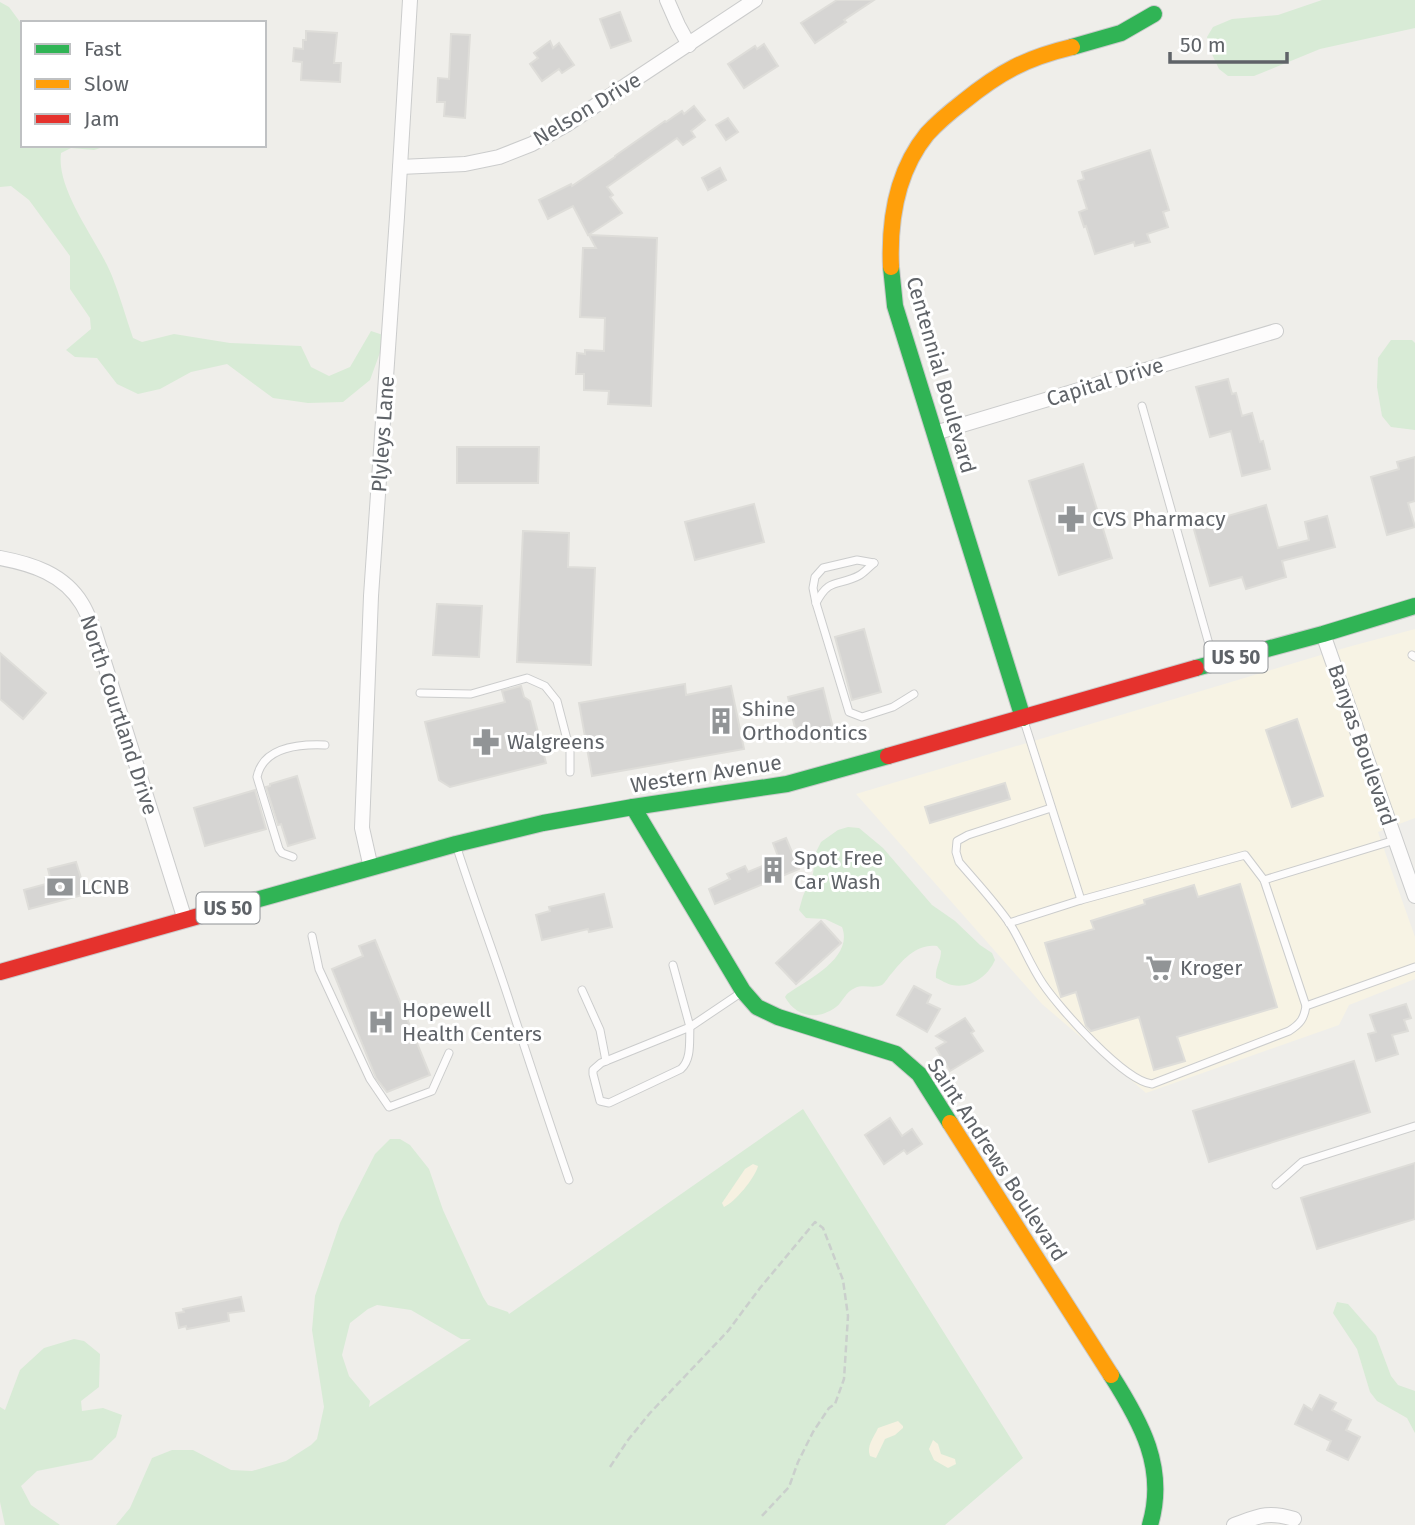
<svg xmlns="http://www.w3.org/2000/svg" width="1415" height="1525" viewBox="0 0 1415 1525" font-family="'Fira Sans',sans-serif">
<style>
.commercial{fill:#f7f3e4}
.green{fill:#d8ebd6;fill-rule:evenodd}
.sand{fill:#f6f1e1}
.building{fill:#d6d5d3;stroke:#deddd9;stroke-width:2}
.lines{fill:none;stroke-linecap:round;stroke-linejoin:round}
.lane-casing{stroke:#cbcccc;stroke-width:9}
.street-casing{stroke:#cbcccc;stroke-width:16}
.fast-casing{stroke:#cacacb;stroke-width:18}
.slow-casing{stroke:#cacacb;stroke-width:18}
.jam-casing{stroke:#cacacb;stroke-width:18}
.path{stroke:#cacfcc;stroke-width:2.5;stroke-dasharray:7 3.5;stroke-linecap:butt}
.lane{stroke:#fdfcfc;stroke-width:7}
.street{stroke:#fdfcfc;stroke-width:14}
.fast{stroke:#30b455;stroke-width:16}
.slow{stroke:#ff9f0a;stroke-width:16}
.jam{stroke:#e5322d;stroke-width:16}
.labels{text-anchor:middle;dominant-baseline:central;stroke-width:6;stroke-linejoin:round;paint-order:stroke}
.shield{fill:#fff;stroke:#8f9295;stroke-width:2}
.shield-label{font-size:19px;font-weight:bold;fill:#5f6368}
.street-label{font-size:21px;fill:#5f6368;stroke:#fff}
.poi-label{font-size:21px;fill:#5f6368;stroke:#fff;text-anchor:start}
</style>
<rect width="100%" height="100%" fill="#efeeea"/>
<path class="commercial" d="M1415 629V818L1378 832 1415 937V979L1349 1005 1339 1025 1146 1093 1042 1004 856 794 1348 647Z"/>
<g class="green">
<path d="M1322 0H1415V28L1320 49 1254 76H1228L1219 69 1209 48 1207 37 1213 27 1232 19 1278 15Z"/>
<path d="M0 2 9 7 23 26V145H110L94 150 71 148 61 153C56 191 98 241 112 276 120 296 126 318 133 338L142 342 174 334 230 343 301 346 311 367 329 376 350 367 371 331 386 336 370 380 343 402 308 403 273 398 227 364 191 372 160 389 138 394 117 384 97 358 75 357 66 350 91 329 90 318 70 289V256L29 200 11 186 0 187Z"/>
<path d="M1391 340H1412L1415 343V430L1391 427 1382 416 1377 387 1378 358Z"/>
<path d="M848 827 859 828 883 848 932 905 955 921 980 945 992 953 995 960C988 976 971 989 952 985 947 984 941 980 936 978 935 968 941 961 941 951L937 946C918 943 903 959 892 973 889 976 885 983 882 985 874 989 863 984 855 988 845 992 843 1002 836 1007 817 1021 796 1017 785 997L787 994C807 980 854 958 842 927L825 919 806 918 799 910 803 896 813 874 816 852 821 842 838 830Z"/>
<path d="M803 1109 1023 1458 945 1525H116L130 1508 152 1458 172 1450H193L231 1470 252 1471 286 1461 311 1445 317 1439 324 1407 312 1330 315 1296 340 1223 375 1154 390 1139H400L410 1145 429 1169 443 1210 483 1297 488 1305 508 1312 509 1314ZM377 1305 411 1310 461 1339H471L369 1407 370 1401 349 1376 342 1355 350 1323 368 1309Z"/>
<path d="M1337 1302 1348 1304 1376 1336 1391 1376 1398 1385 1415 1391V1433L1407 1418 1377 1401 1370 1392 1357 1349 1333 1313Z"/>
<path d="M74 1339 84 1341 100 1354 99 1387 81 1401 82 1411 103 1408 122 1415 116 1437 92 1460 37 1471 21 1486 31 1505 60 1525H5L0 1502V1407L5 1410 20 1370 44 1348Z"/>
</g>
<g class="sand">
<path d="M753 1164 758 1166C755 1178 735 1202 724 1207L722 1203 745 1169Z"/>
<path d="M898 1421 903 1426V1428L895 1435 885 1439 876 1458 870 1456C866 1446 874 1437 878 1428Z"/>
<path d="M933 1440 938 1444 941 1454 955 1459 956 1464 948 1468 934 1460 929 1449Z"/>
</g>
<g class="building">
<path d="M837 0H874L844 20 846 22 815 43 801 23Z"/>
<path d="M620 12 631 41 611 48 600 19Z"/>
<path d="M306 31 337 33 334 63H341L340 82 301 80 302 62 293 61 294 48 303 49V40H306Z"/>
<path d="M451 34 470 35 465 118 444 116 445 102H437L438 78 449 79Z"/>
<path d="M550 41 553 48 559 43 574 65 562 73 559 69 542 81 530 64 538 58 534 53Z"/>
<path d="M764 44 778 66 744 88 728 64 755 46 757 49Z"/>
<path d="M694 106 705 120 691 131 695 137 683 145 677 138 607 187 613 195 610 197 622 213 588 235 573 206 548 219 539 200 571 184 572 186 615 157V156L665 121 666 122 682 111 684 114Z"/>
<path d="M728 118 738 132 726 140 716 125Z"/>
<path d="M1150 150 1169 210 1163 212 1168 227 1147 234 1150 242 1135 246 1134 242 1095 254 1086 226 1084 227 1079 212 1087 209 1078 181 1084 179 1082 172Z"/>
<path d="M720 168 726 180 708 190 702 178Z"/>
<path d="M589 235 657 238 651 406 608 404 609 391 584 390V374H576L577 353 585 354V350L604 351 605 318 580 317 583 248H596Z"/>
<path d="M1228 379 1232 394 1236 393 1242 416 1252 413 1260 442 1263 441 1270 469 1242 476 1231 431 1210 437 1196 387Z"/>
<path d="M457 447H539L538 483H457Z"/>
<path d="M1415 457V501L1408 503 1415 527 1387 535 1371 477 1399 469 1397 462Z"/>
<path d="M1083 464 1112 558 1059 575 1029 481Z"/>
<path d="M754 504 764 542 695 560 685 522Z"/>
<path d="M1266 505 1278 548 1309 540 1305 522 1327 516 1335 547 1282 561 1286 577 1246 589 1242 577 1210 586 1193 526Z"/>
<path d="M523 531 569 533 568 567 595 568 591 665 517 662Z"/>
<path d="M437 604 482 606 479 657 433 655Z"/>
<path d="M864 629 881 692 852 700 835 637Z"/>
<path d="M0 653 46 693 23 719 0 699Z"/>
<path d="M685 684 686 695 731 686 744 749 592 776 579 703Z"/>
<path d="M521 686 524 697 530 701 546 763 450 787 439 780 425 722 505 702 502 691Z"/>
<path d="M823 688 833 728 797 737 788 697Z"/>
<path d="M1297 719 1323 796 1292 807 1266 730Z"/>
<path d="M297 776 315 838 288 846 281 824 278 825 266 787 270 786V784Z"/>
<path d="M1005 783 1010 799 930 823 925 807Z"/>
<path d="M255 790 266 829 205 846 194 808Z"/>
<path d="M786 838 799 869 715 904 709 889 730 879 727 874 745 866 748 872 779 859 773 843Z"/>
<path d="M76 862 86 894 29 909 24 890 46 884 45 878 50 877 48 869Z"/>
<path d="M1240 884 1277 1007 1177 1037 1185 1061 1154 1070 1139 1017 1091 1031 1086 1026 1076 992 1061 997 1045 943 1094 929 1091 921 1145 904 1144 900 1194 885 1198 897Z"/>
<path d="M604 894 612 927 589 932 588 929 542 940 536 915 550 911 549 907Z"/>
<path d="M821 921 841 943 796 984 776 963Z"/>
<path d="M375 940 430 1075 387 1092 376 1078 332 969 363 956 359 946Z"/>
<path d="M914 986 931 995 927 1003 940 1009 927 1032 897 1015Z"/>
<path d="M1406 1004 1411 1018 1404 1020 1408 1031 1392 1035 1398 1054 1376 1061 1368 1034 1376 1032 1370 1015Z"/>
<path d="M965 1018 974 1031 971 1033 983 1051 950 1071 936 1048 946 1042 936 1036Z"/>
<path d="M1354 1061 1370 1112 1209 1162 1193 1111Z"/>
<path d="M890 1118 902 1136 912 1129 922 1144 907 1154 904 1150 884 1164 865 1135Z"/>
<path d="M1415 1163V1219L1317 1249 1301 1198Z"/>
<path d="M241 1297 244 1311 228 1313 229 1321 187 1329 186 1326 179 1328 176 1313 184 1312 183 1309Z"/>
<path d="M1320 1395 1336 1403 1332 1410 1351 1420 1346 1430 1360 1437 1348 1460 1327 1450 1331 1441 1295 1424 1304 1405 1312 1410Z"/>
</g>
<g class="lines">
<defs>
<g id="lane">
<path d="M1142 406 1214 662"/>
<path d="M874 563 857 560 823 568 815 577 813 588 816 603 849 712 862 717 893 707 914 694"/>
<path d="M816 603C830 576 839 587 860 575 865 572 869 567 874 563"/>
<path d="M1412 655 1415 657"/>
<path d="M420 693 471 694 527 678 545 686 557 701 570 751V772"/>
<path d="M1024 721 1081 900"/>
<path d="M1051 808 968 835 957 841 956 852 959 862C976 882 995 902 1010 924 1022 943 1030 965 1043 984 1060 1009 1124 1081 1152 1084L1289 1031C1300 1024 1304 1019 1306 1006"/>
<path d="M457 848C474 901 494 953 511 1006 530 1064 549 1122 569 1180"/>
<path d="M293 857 282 853 279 849 257 777C263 747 300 744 325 745"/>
<path d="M1264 880 1395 840"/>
<path d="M1009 923 1081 900 1245 855 1264 880 1306 1006 1415 967"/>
<path d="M312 936 319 969 370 1079 389 1107 432 1091 449 1053"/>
<path d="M673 965 690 1027 601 1063 593 1070V1074L600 1101 609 1103 681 1069C692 1059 689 1041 690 1027L742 992"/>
<path d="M582 990 600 1030 606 1061"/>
<path d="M1276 1185 1302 1162 1415 1126"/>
</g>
<g id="street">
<path d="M667 0 678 25 689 45"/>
<path d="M400 167 465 164 499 157 532 144 566 125 755 0"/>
<path d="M935 433 1276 331"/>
<path d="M0 558C32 564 64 574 82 604 87 612 90 621 94 630L185 920"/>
<path d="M1323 634 1415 896"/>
<path d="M371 868 362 828 371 596 397 217 410 0"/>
<path d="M1234 1525C1259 1516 1268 1511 1294 1519"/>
</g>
<g id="fast">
<path d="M1072 47 1121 33 1154 14"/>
<path d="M891 267 895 306 1023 718"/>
<path d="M1196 668 1323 634 1415 606"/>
<path d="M633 807 743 991 757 1007 778 1017 896 1054 919 1074 950 1123"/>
<path d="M220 910 456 844 543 823 633 807 787 784 888 756"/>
<path d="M1111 1375C1141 1422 1167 1468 1150 1525"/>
</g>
<g id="slow">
<path d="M891 267C889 221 897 171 927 134 938 122 950 112 963 102 1000 72 1026 58 1072 47"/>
<path d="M950 1123 1111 1375"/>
</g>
<g id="jam">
<path d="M888 756 1196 668"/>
<path d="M0 972 220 910"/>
</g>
</defs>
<use href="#lane" class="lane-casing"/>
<use href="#street" class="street-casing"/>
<use href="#fast" class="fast-casing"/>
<use href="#slow" class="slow-casing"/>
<use href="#jam" class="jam-casing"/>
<path class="path" d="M610 1467 628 1440 650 1413 728 1331 760 1288 815 1222 823 1228 843 1280 848 1316 844 1379 835 1404 829 1408 813 1432 798 1462 789 1487 760 1518"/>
<use href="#lane" class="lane"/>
<use href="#street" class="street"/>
<use href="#fast" class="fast"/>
<use href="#slow" class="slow"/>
<use href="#jam" class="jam"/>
</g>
<defs>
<symbol id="pharmacy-bare" viewBox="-9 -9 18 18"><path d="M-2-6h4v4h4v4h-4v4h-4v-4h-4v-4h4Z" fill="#919496" stroke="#fff" stroke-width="2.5" paint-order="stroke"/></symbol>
<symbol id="building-bare" viewBox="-9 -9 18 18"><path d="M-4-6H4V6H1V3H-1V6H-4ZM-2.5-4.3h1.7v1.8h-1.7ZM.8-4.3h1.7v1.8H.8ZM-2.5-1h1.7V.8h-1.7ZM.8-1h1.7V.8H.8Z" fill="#919496" stroke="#fff" stroke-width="2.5" paint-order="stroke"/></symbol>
<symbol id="bank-bare" viewBox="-9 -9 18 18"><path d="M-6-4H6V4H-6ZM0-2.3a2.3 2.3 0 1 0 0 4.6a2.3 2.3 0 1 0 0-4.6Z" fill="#919496" stroke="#fff" stroke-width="2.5" paint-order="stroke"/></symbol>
<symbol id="supermarket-bare" viewBox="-9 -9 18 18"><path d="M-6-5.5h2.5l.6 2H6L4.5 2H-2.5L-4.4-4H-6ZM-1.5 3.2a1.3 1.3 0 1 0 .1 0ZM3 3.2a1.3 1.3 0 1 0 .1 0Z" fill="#919496" stroke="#fff" stroke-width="2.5" paint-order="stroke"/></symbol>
<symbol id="hospital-bare" viewBox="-9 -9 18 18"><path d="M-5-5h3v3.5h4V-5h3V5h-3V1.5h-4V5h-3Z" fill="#919496" stroke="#fff" stroke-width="2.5" paint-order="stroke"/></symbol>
</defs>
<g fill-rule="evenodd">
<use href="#pharmacy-bare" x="1052" y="500" width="38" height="38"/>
<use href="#building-bare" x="702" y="702" width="38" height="38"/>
<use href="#pharmacy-bare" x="467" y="723" width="38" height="38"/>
<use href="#building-bare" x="754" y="851" width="38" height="38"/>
<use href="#bank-bare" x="41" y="868" width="38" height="38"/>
<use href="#supermarket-bare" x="1140" y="949" width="38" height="38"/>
<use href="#hospital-bare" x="362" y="1003" width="38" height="38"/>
</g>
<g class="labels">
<g class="shield">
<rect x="1204.5" y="641.5" width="63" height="31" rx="5"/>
<rect x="196.5" y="892.5" width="63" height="31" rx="5"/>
</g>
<g class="shield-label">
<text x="1236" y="657">US 50</text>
<text x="228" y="908">US 50</text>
</g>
<g class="street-label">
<text transform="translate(587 109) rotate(-31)">Nelson Drive</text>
<text transform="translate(941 375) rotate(74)">Centennial Boulevard</text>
<text transform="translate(1105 382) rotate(-17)">Capital Drive</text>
<text transform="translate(383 434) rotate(-86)">Plyleys Lane</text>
<text transform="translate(119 715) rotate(72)">North Courtland Drive</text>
<text transform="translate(1362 745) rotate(71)">Banyas Boulevard</text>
<text transform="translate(706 774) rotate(-9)">Western Avenue</text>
<text transform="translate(997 1160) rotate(57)">Saint Andrews Boulevard</text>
</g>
<g class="poi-label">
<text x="1092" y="519">CVS Pharmacy</text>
<text x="742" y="709">Shine<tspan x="742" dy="24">Orthodontics</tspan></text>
<text x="507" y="742">Walgreens</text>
<text x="794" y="858">Spot Free<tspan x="794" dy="24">Car Wash</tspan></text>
<text x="81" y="887">LCNB</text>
<text x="1180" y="968">Kroger</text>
<text x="402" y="1010">Hopewell<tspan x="402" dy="24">Health Centers</tspan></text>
</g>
</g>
<rect x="21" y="21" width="245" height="126" fill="#ffffff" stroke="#bfc1c3" stroke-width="2"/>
<rect x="35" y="44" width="35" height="10" fill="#30b455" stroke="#bfc1c3" stroke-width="2"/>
<text x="84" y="56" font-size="21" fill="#5f6368">Fast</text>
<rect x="35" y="79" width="35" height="10" fill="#ff9f0a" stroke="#bfc1c3" stroke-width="2"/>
<text x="84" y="91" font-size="21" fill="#5f6368">Slow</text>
<rect x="35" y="114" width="35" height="10" fill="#e5322d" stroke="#bfc1c3" stroke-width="2"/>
<text x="84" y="126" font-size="21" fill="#5f6368">Jam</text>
<path d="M1170 52v10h117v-10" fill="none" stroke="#5f6368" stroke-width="3.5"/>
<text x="1180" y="52" font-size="21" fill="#5f6368" stroke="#ffffff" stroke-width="5" paint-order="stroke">50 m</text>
</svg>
